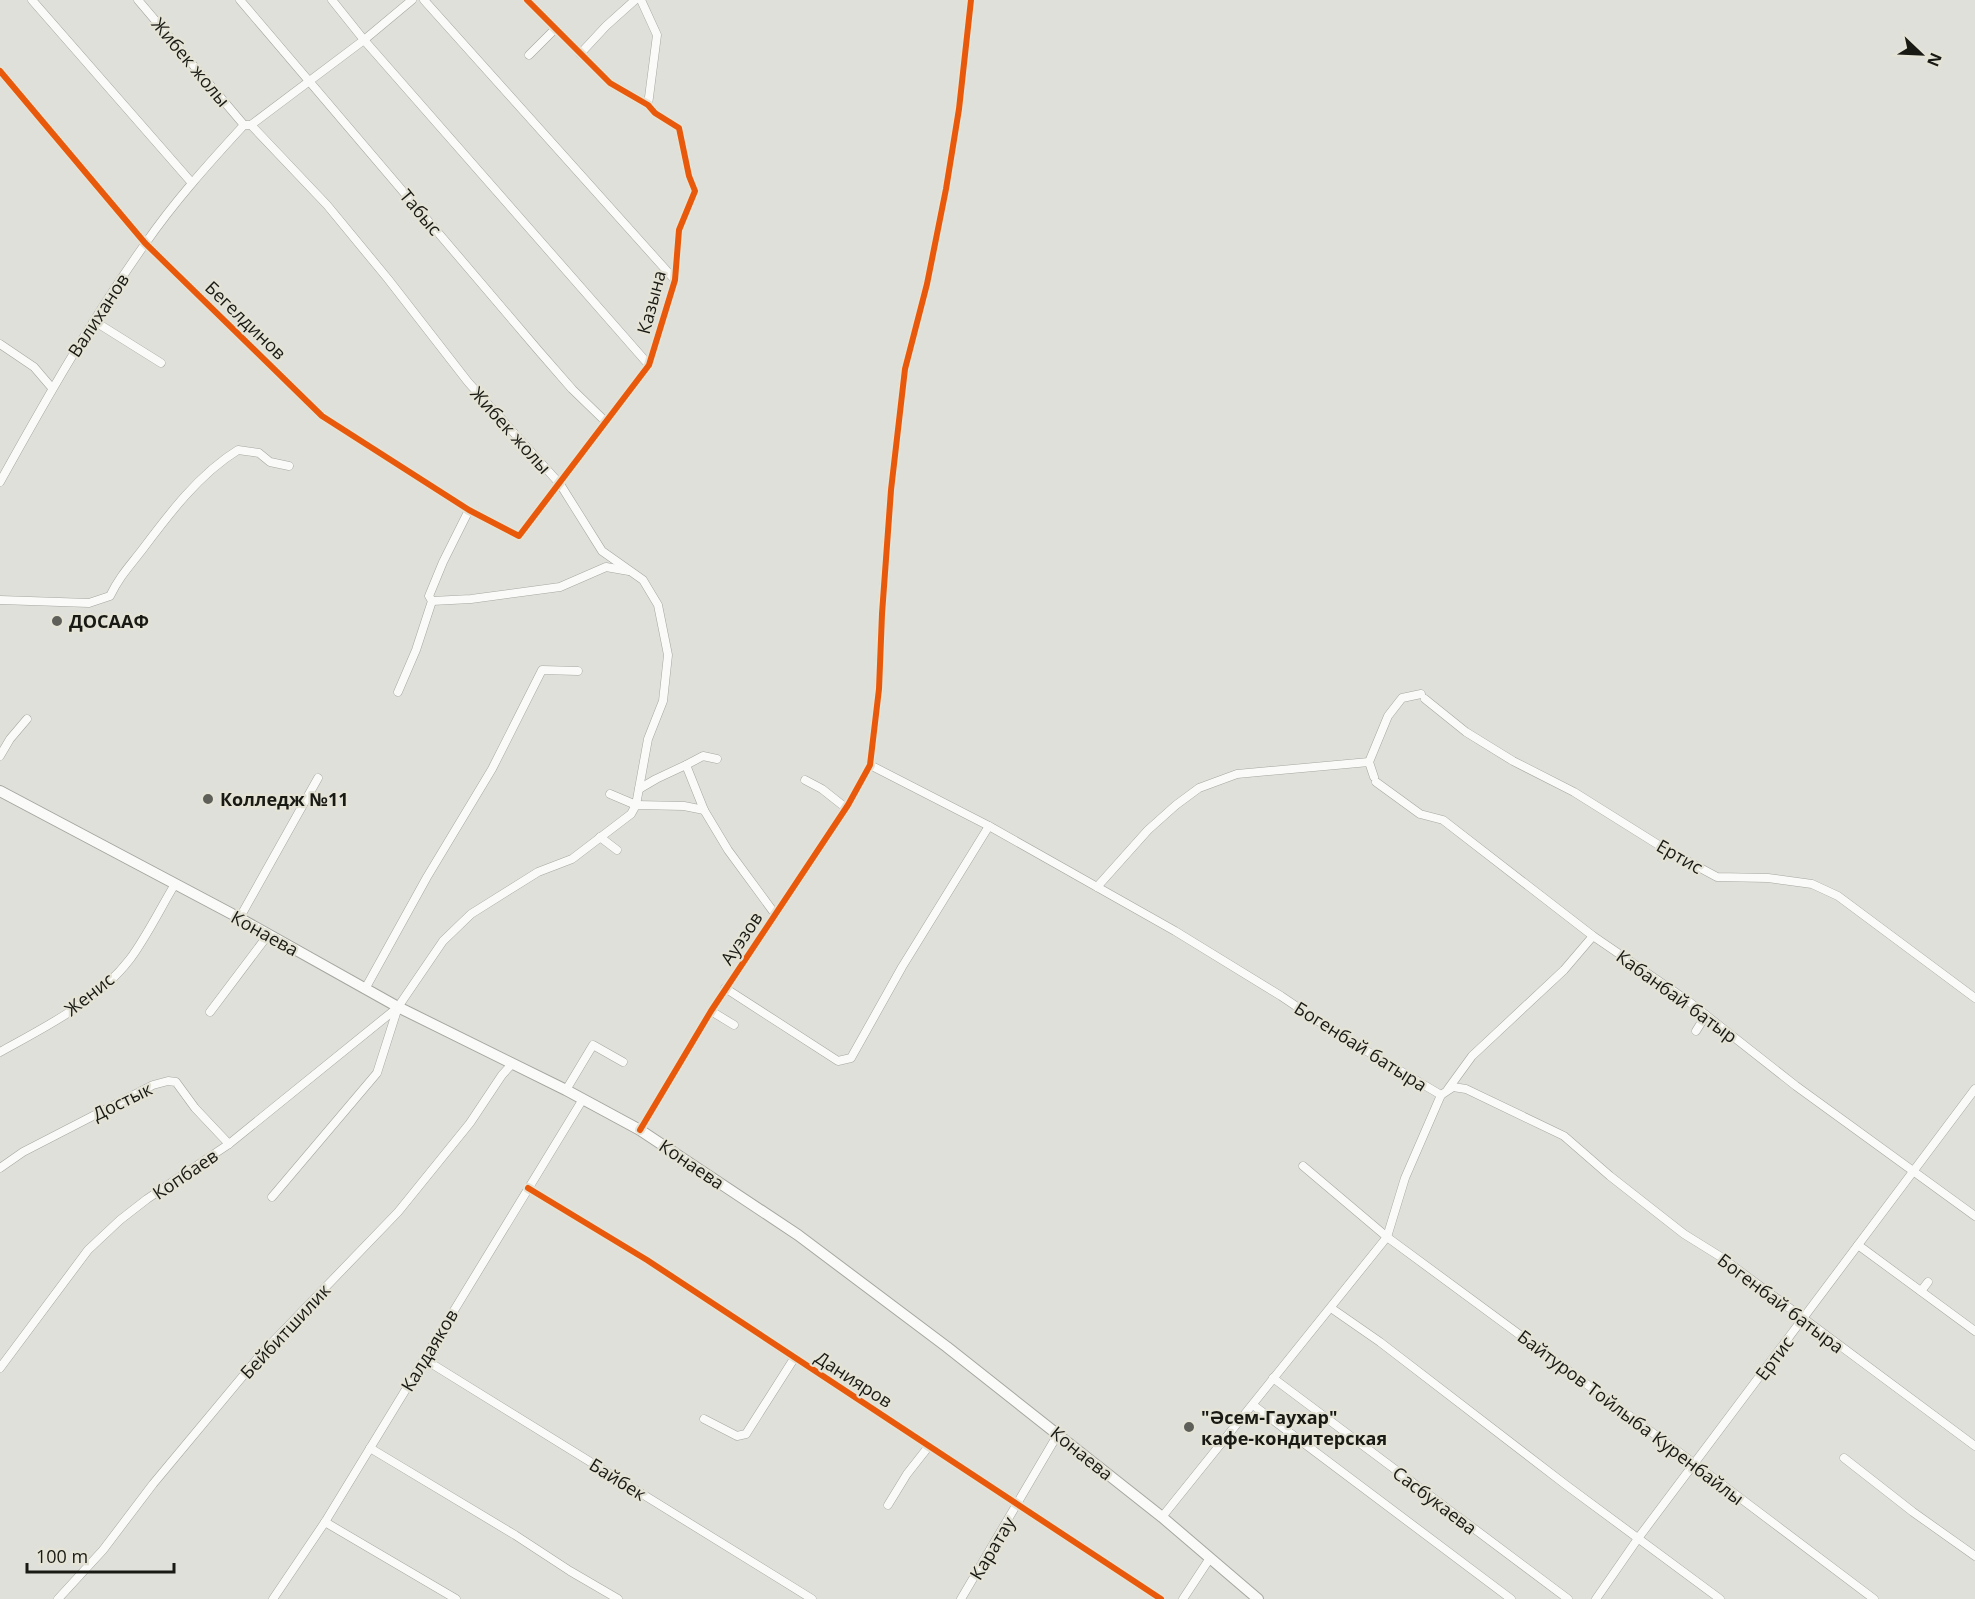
<svg xmlns="http://www.w3.org/2000/svg" width="1975" height="1599" viewBox="0 0 1975 1599" font-family="'Open Sans',sans-serif">
<style>
.lines{fill:none;stroke-linecap:round;stroke-linejoin:round}
.street-casing{stroke:#a6a6a1;stroke-width:9}
.secondary-casing{stroke:#a6a6a1;stroke-width:12}
.street{stroke:#fafaf9;stroke-width:8}
.secondary{stroke:#fafaf9;stroke-width:10}
.cycleway-casing{stroke:#e4e3d6;stroke-width:10}
.cycleway{stroke:#e8590c;stroke-width:6}
.poi-dot{fill:#5f5f5a;stroke:#e4e3d6;stroke-width:2}
.labels{text-anchor:middle;dominant-baseline:central;stroke-width:4.5;stroke-linejoin:round;paint-order:stroke}
.street-label{font-size:18px;fill:#1a1a15;stroke:#e4e3d6}
.poi-label{font-size:18px;font-weight:bold;fill:#1a1a15;stroke:#e4e3d6;text-anchor:start}
</style>
<rect width="100%" height="100%" fill="#e0e0da"/>
<g class="lines">
<defs>
<g id="street">
<path d="M32 0 192 183"/>
<path d="M138 0 244 125"/>
<path d="M240 0 538 350 572 389 605 421"/>
<path d="M332 0 364 40 649 365"/>
<path d="M424 0 675 280"/>
<path d="M641 0 657 35 648 105"/>
<path d="M580 54 606 26 635 0"/>
<path d="M529 55 555 29"/>
<path d="M0 71 145 243 322 416 469 510 519 536 649 365 675 280 679 230 695 191 689 176 679 128 655 113 648 105 610 83 527 0"/>
<path d="M251 125 327 205 388 279 468 382 560 484 602 551 643 580 658 605 668 655 663 701 648 739 636 805 610 794"/>
<path d="M94 321 161 363"/>
<path d="M0 344 34 367 52 388"/>
<path d="M0 482C45 401 91 320 145 244 174 202 209 163 244 125H251L364 40 412 0"/>
<path d="M0 600 89 603 110 596C120 576 128 568 142 550 169 514 199 474 238 450L259 453 270 462 289 466"/>
<path d="M432 601 471 599 560 587 606 567 629 571"/>
<path d="M398 692 416 650 432 601 429 596 443 562 469 510"/>
<path d="M1425 699 1466 732 1513 761 1574 792 1665 849 1717 877 1768 878 1812 884 1838 896 1975 998"/>
<path d="M0 756 10 739 27 719"/>
<path d="M686 765 703 756 717 759"/>
<path d="M870 765 989 826 1175 931 1281 996 1333 1031 1441 1095"/>
<path d="M1374 777 1369 762 1388 716 1402 698 1421 694"/>
<path d="M805 780 822 789 846 808"/>
<path d="M1376 782 1420 814 1443 820 1593 936 1688 1001 1796 1086 1975 1216"/>
<path d="M639 789 656 779 686 765 704 810"/>
<path d="M600 837 617 850"/>
<path d="M1097 887 1148 830 1176 805 1199 788 1237 774 1369 762"/>
<path d="M239 919 318 778"/>
<path d="M725 988 838 1061 851 1058 902 967 989 826"/>
<path d="M365 989 427 877 492 769 542 670 578 671"/>
<path d="M711 1011 734 1025"/>
<path d="M210 1012 268 935"/>
<path d="M1696 1031 1706 1015"/>
<path d="M0 1052C45 1027 98 1001 130 959 147 936 160 909 175 884"/>
<path d="M1448 1089 1472 1056 1564 970 1593 936"/>
<path d="M566 1090 593 1045 623 1062"/>
<path d="M1441 1095 1453 1087 1466 1089 1564 1136 1610 1176 1684 1234 1721 1257 1975 1446"/>
<path d="M640 1130 711 1011 848 805 870 765 879 689 882 614 891 490 905 369 927 284 946 189 959 109 971 0"/>
<path d="M1303 1166 1387 1237 1695 1464 1874 1599"/>
<path d="M0 1168 23 1152 153 1085 168 1081 176 1082 195 1108 229 1144"/>
<path d="M528 1188 647 1260 1161 1599"/>
<path d="M272 1197 377 1073 398 1007 443 941 471 914 538 872 572 859 631 814 636 805 684 806 704 810 728 850 775 914"/>
<path d="M1858 1245 1975 1331"/>
<path d="M1921 1291 1928 1282"/>
<path d="M1331 1308 1380 1342 1566 1485 1720 1599"/>
<path d="M424 1359 812 1599"/>
<path d="M0 1368 88 1250 120 1220 147 1199 229 1144 397 1008"/>
<path d="M1273 1378 1568 1599"/>
<path d="M1253 1405 1511 1599"/>
<path d="M704 1419 737 1436 746 1434 795 1357"/>
<path d="M370 1448 515 1535 570 1571 618 1599"/>
<path d="M1844 1458 1913 1512 1975 1556"/>
<path d="M888 1505 907 1474 929 1446"/>
<path d="M1162 1517 1387 1237 1405 1178 1441 1095"/>
<path d="M325 1522 456 1599"/>
<path d="M58 1599 103 1550 153 1484 262 1353 398 1212 470 1123 502 1075 512 1064"/>
<path d="M273 1599 325 1522 583 1099"/>
<path d="M961 1599 1058 1434"/>
<path d="M1183 1599 1210 1558"/>
<path d="M1596 1599 1639 1537 1975 1089"/>
</g>
<path id="secondary" d="M0 791 232 914 398 1007 566 1090 640 1130 798 1235 947 1347 1162 1517 1258 1599"/>
</defs>
<use href="#street" class="street-casing"/>
<use href="#secondary" class="secondary-casing"/>
<use href="#street" class="street"/>
<use href="#secondary" class="secondary"/>
<defs>
<g id="cycleway">
<path d="M0 71 145 243 322 416 469 510 519 536 649 365 675 280 679 230 695 191 689 176 679 128 655 113 648 105 610 83 527 0"/>
<path d="M640 1130 711 1011 848 805 870 765 879 689 882 614 891 490 905 369 927 284 946 189 959 109 971 0"/>
<path d="M528 1188 647 1260 1161 1599"/>
</g>
</defs>
<use href="#cycleway" class="cycleway-casing"/>
<use href="#cycleway" class="cycleway"/>
</g>
<g class="poi-dot">
<circle cx="57" cy="621" r="6"/>
<circle cx="208" cy="799" r="6"/>
<circle cx="1189" cy="1427" r="6"/>
</g>
<g class="labels">
<g class="street-label">
<text transform="translate(191 62) rotate(50)">Жибек жолы</text>
<text transform="translate(421 212) rotate(50)">Табыс</text>
<text transform="translate(651 302) rotate(-75)">Казына</text>
<text transform="translate(98 315) rotate(-57)">Валиханов</text>
<text transform="translate(246 320) rotate(44)">Бегелдинов</text>
<text transform="translate(511 430) rotate(48)">Жибек жолы</text>
<text transform="translate(1680 856) rotate(30)">Ертис</text>
<text transform="translate(265 933) rotate(29)">Конаева</text>
<text transform="translate(741 938) rotate(-56)">Ауэзов</text>
<text transform="translate(89 994) rotate(-38)">Женис</text>
<text transform="translate(1677 996) rotate(36)">Кабанбай батыр</text>
<text transform="translate(1361 1046) rotate(32)">Богенбай батыра</text>
<text transform="translate(122 1101) rotate(-26)">Достык</text>
<text transform="translate(692 1164) rotate(34)">Конаева</text>
<text transform="translate(185 1174) rotate(-34)">Копбаев</text>
<text transform="translate(1781 1303) rotate(37)">Богенбай батыра</text>
<text transform="translate(285 1331) rotate(-47)">Бейбитшилик</text>
<text transform="translate(429 1350) rotate(-59)">Калдаяков</text>
<text transform="translate(1774 1358) rotate(-53)">Ертис</text>
<text transform="translate(854 1379) rotate(33)">Данияров</text>
<text transform="translate(1631 1417) rotate(37)">Байтуров Тойлыба Куренбайлы</text>
<text transform="translate(1082 1453) rotate(39)">Конаева</text>
<text transform="translate(618 1479) rotate(32)">Байбек</text>
<text transform="translate(1435 1500) rotate(37)">Сасбукаева</text>
<text transform="translate(992 1548) rotate(-59)">Каратау</text>
</g>
<g class="poi-label">
<text x="69" y="621">ДОСААФ</text>
<text x="220" y="799">Колледж №11</text>
<text x="1201" y="1417">"Әсем-Гаухар"<tspan x="1201" dy="21">кафе-кондитерская</tspan></text>
</g>
</g>
<g transform="translate(1921 54) rotate(113)" stroke="#e4e3d6" stroke-width="4.5" paint-order="stroke">
<path d="M0-4.5L10 22L0 15L-10 22Z" fill="#1a1a15"/>
<text y="-9" font-size="16" font-weight="bold" text-anchor="middle" fill="#1a1a15">N</text>
</g>
<path d="M27 1563v9h147v-9" fill="none" stroke="#1a1a15" stroke-width="3"/>
<text x="36" y="1563" font-size="18" fill="#1a1a15" stroke="#e4e3d6" stroke-width="4.5" paint-order="stroke">100 m</text>
</svg>
